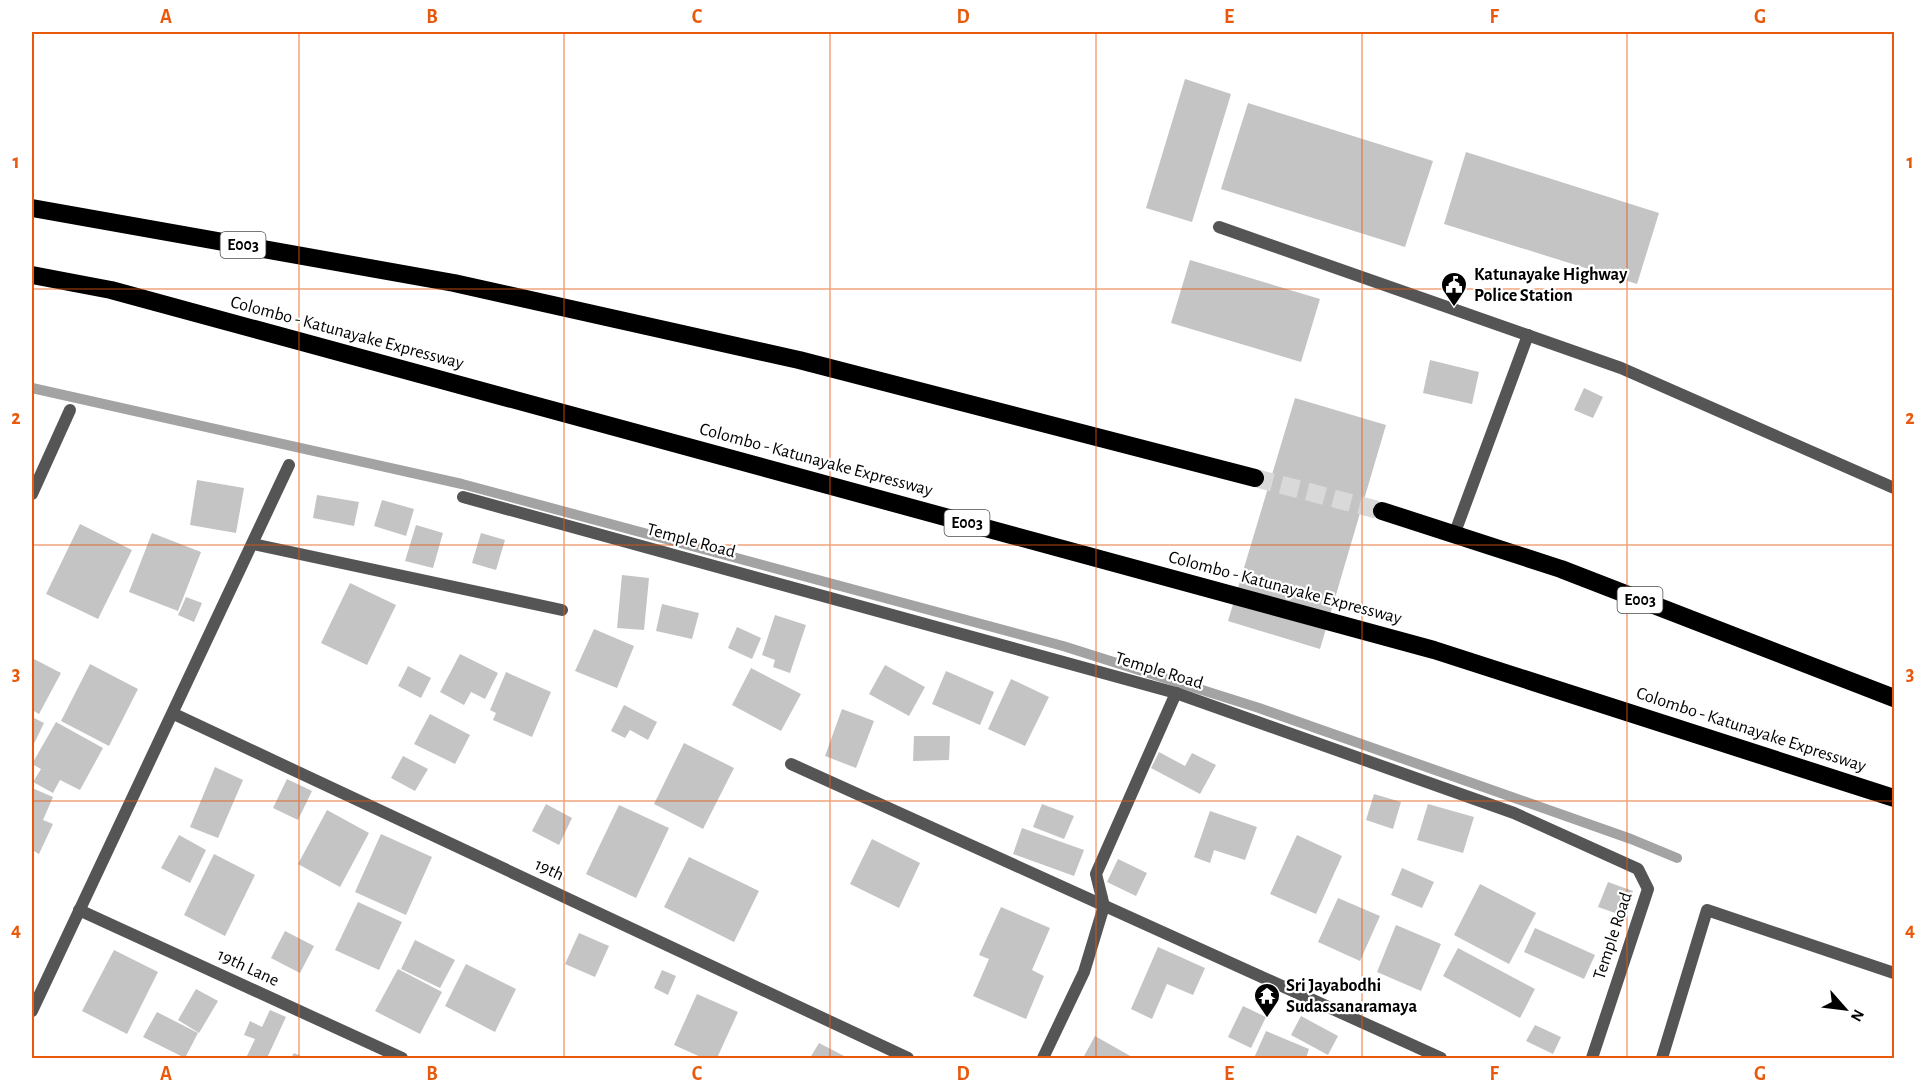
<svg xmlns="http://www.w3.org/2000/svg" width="1926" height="1090" viewBox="0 0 1926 1090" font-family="'Alegreya Sans',sans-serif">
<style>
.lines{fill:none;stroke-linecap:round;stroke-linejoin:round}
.stream{stroke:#a3a3a3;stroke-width:10}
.building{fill:#c4c4c4}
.highway-tunnel{stroke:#d9d9d9;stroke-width:18;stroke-dasharray:18 9;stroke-linecap:butt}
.lane{stroke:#555;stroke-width:12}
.street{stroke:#555;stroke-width:12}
.highway{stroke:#000;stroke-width:18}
.grid{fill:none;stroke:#e8590c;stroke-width:1.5;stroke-opacity:0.55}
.labels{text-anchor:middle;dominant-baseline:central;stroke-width:4.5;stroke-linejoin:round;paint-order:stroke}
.shield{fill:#fff;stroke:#4c4c4c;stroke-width:1.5}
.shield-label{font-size:16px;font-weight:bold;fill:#000}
.poi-label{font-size:18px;font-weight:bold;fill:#000;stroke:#fff;text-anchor:start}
.street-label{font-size:18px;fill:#000;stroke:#fff}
.neatline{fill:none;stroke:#e8590c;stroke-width:2}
.grid-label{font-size:20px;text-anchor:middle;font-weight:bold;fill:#e8590c}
</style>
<rect width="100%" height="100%" fill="#fff"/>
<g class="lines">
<path class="stream" d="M32 388 462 484 1063 646 1259 708 1631 839 1677 858"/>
</g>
<g class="building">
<path d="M1185 79 1231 94 1192 222 1146 208Z"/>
<path d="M1248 103 1433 161 1405 247 1221 189Z"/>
<path d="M1466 152 1659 213 1637 284 1444 224Z"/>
<path d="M1190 260 1320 299 1301 362 1171 323Z"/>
<path d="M1430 360 1479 372 1472 404 1423 393Z"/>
<path d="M1584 388 1603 397 1593 418 1574 410Z"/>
<path d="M1295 398 1386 425 1320 649 1228 621Z"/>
<path d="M197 480 244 488 236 533 190 525Z"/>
<path d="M317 495 359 502 354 526 313 518Z"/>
<path d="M382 500 414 509 406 536 374 526Z"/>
<path d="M80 524 132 550 98 619 46 594Z"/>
<path d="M416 525 443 533 433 568 405 561Z"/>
<path d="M152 533 201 552 178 611 129 592Z"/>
<path d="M481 533 505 540 496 570 472 563Z"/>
<path d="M622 575 649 578 644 630 617 628Z"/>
<path d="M350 583 396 605 367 665 321 643Z"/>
<path d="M186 597 202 603 194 622 178 615Z"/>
<path d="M662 604 699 613 692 639 656 631Z"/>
<path d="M775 615 806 625 790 673 773 667 775 660 762 655Z"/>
<path d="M737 627 761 638 752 659 728 648Z"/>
<path d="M594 629 634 646 617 688 575 671Z"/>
<path d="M460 654 498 673 485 699 471 692 464 705 440 692Z"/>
<path d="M32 658 61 673 39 714 32 710Z"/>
<path d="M90 664 138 689 109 746 61 721Z"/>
<path d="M885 665 925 687 909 716 869 694Z"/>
<path d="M408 666 431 678 421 698 398 686Z"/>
<path d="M751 668 801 694 781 731 732 705Z"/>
<path d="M946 671 994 692 980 725 932 704Z"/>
<path d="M506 672 551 692 532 737 493 720 496 713 490 710Z"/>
<path d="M1011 679 1049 697 1025 746 988 729Z"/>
<path d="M624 705 657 722 648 740 630 730 625 738 611 731Z"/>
<path d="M842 709 874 721 856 768 825 756Z"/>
<path d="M430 714 470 735 455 764 414 744Z"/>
<path d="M32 717 44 723 32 748Z"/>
<path d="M56 722 103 748 80 790 60 780 53 793 33 782 41 769 32 764Z"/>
<path d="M914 736H950L949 760 913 761Z"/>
<path d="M684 743 734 768 703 829 654 804Z"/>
<path d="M1159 752 1185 766 1192 753 1216 765 1200 794 1151 768Z"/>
<path d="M403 756 428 769 415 791 391 778Z"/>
<path d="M215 767 243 780 218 838 190 827Z"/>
<path d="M287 779 312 791 298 820 273 808Z"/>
<path d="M32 788 53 797 43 820 53 824 39 854 32 850Z"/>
<path d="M1374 794 1401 802 1393 829 1366 820Z"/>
<path d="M546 804 572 818 559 845 532 831Z"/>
<path d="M1042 804 1074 816 1064 839 1033 827Z"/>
<path d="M1428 804 1474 817 1463 853 1417 840Z"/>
<path d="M619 805 669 828 636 898 586 874Z"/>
<path d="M327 810 369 833 340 887 298 864Z"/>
<path d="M1210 811 1257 827 1245 860 1214 850 1210 863 1194 857Z"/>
<path d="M1022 828 1084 850 1074 876 1013 854Z"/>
<path d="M381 834 432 857 406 915 355 892Z"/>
<path d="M179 835 206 850 190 883 161 868Z"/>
<path d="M1297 835 1342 856 1316 914 1270 894Z"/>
<path d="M872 839 920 863 899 908 850 884Z"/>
<path d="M214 854 255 875 225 936 184 915Z"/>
<path d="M689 857 759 891 734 942 664 907Z"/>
<path d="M1118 859 1147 873 1136 896 1107 882Z"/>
<path d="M1402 868 1434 882 1422 908 1391 895Z"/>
<path d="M1608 882 1633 891 1624 916 1598 907Z"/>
<path d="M1480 884 1536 913 1509 964 1454 935Z"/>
<path d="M1338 898 1380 916 1360 961 1318 942Z"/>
<path d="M358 902 402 922 379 970 335 950Z"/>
<path d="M1001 907 1050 928 1032 970 1044 976 1026 1019 973 996 989 959 979 955Z"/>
<path d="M1396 925 1441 944 1421 991 1377 972Z"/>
<path d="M1535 928 1595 955 1584 979 1524 952Z"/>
<path d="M285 931 314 946 300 973 271 958Z"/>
<path d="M579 933 609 946 595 977 565 964Z"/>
<path d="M415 940 455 960 440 988 401 969Z"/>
<path d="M1158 947 1205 968 1193 995 1167 984 1152 1019 1131 1009Z"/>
<path d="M1458 948 1535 989 1520 1018 1443 976Z"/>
<path d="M114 950 158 972 127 1034 82 1011Z"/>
<path d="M466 964 516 989 495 1032 445 1006Z"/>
<path d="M398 969 442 992 420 1034 375 1011Z"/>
<path d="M662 970 676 976 668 995 654 988Z"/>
<path d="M196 989 218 1001 199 1033 178 1020Z"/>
<path d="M697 994 738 1012 717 1058H703L674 1045Z"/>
<path d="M1243 1006 1266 1017 1251 1048 1228 1037Z"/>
<path d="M270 1010 286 1017 267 1058H246L255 1039 244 1035 250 1021 262 1027Z"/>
<path d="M157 1012 198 1033 185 1058 143 1037Z"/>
<path d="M1301 1016 1338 1036 1328 1055 1291 1035Z"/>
<path d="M1535 1025 1561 1037 1553 1054 1526 1041Z"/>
<path d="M1266 1031 1309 1049 1306 1058H1254Z"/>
<path d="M1095 1036 1132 1057 1131 1058H1083Z"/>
<path d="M819 1043 848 1058H810Z"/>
<path d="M294 1053 305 1058H291Z"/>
</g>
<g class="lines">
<path class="highway-tunnel" d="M1255 478 1382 511"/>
<g class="lane">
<path d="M1219 227 1621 368 1894 488"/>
<path d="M1454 535 1528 335"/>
</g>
<g class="street">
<path d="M32 494 70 410"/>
<path d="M463 497 1176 693 1514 813 1638 869 1648 889 1592 1058"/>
<path d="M253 544 562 610"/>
<path d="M174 714 908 1058"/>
<path d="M791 764 1441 1058"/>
<path d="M79 910 402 1058"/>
<path d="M32 1011 289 465"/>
<path d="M1043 1058 1084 972 1104 906 1096 874 1176 693"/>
<path d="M1662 1058 1707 910 1894 973"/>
</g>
<g class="highway">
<path d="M32 208 454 283 799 360 1255 478"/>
<path d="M32 275 111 290 1434 650 1894 798"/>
<path d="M1382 511 1561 569 1894 698"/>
</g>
</g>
<path class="grid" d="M299 32V1058M564 32V1058M830 32V1058M1096 32V1058M1362 32V1058M1627 32V1058M32 289H1894M32 545H1894M32 801H1894"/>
<defs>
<symbol id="civic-pin" viewBox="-11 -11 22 30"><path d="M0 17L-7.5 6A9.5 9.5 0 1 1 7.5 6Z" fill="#000" stroke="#fff"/><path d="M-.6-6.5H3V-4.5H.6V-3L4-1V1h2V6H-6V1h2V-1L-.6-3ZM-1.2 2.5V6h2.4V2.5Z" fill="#fff"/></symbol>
<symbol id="temple-pin" viewBox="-11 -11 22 30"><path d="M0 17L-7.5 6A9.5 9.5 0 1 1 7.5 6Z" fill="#000" stroke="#fff"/><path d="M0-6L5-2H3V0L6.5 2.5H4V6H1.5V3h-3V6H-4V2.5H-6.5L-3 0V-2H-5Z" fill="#fff"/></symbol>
</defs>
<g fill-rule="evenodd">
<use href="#civic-pin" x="1439" y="270" width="30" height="40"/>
<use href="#temple-pin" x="1252" y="981" width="30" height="40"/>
</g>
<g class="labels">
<g class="shield">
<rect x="220.5" y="232" width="45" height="26" rx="4.5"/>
<rect x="944.5" y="510" width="45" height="26" rx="4.5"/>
<rect x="1617.5" y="587" width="45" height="26" rx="4.5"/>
</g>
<g class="shield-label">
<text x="243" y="245">E003</text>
<text x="967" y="523">E003</text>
<text x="1640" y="600">E003</text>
</g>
<g class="poi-label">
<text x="1474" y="275">Katunayake Highway<tspan x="1474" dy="21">Police Station</tspan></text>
<text x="1286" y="986">Sri Jayabodhi<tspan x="1286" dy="21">Sudassanaramaya</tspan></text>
</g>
<g class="street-label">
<text transform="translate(347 333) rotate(15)">Colombo - Katunayake Expressway</text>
<text transform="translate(816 460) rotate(15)">Colombo - Katunayake Expressway</text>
<text transform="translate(691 541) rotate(15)">Temple Road</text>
<text transform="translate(1285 588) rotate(15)">Colombo - Katunayake Expressway</text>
<text transform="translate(1159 671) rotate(17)">Temple Road</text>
<text transform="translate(1751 730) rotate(18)">Colombo - Katunayake Expressway</text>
<text transform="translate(549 870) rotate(25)">19th</text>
<text transform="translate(1613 936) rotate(-72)">Temple Road</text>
<text transform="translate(248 968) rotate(25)">19th Lane</text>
</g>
</g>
<rect width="1926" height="1090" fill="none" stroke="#ffffff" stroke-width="66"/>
<g transform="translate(1845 1009) rotate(118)" stroke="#ffffff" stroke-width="4.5" paint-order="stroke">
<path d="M0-4.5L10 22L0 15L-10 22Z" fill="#000000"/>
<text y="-9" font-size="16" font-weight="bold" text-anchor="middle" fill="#000000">N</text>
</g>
<rect x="33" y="33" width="1860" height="1024" class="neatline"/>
<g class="grid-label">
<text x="166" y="23">A</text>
<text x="432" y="23">B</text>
<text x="697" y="23">C</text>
<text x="963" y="23">D</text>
<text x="1229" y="23">E</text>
<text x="1494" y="23">F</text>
<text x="1760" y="23">G</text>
<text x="16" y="168">1</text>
<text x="1910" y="168">1</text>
<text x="16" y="424">2</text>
<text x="1910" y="424">2</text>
<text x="16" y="680">3</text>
<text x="1910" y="680">3</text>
<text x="16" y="936">4</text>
<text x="1910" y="936">4</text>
<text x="166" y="1080">A</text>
<text x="432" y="1080">B</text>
<text x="697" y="1080">C</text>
<text x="963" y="1080">D</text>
<text x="1229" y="1080">E</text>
<text x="1494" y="1080">F</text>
<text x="1760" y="1080">G</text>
</g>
</svg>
